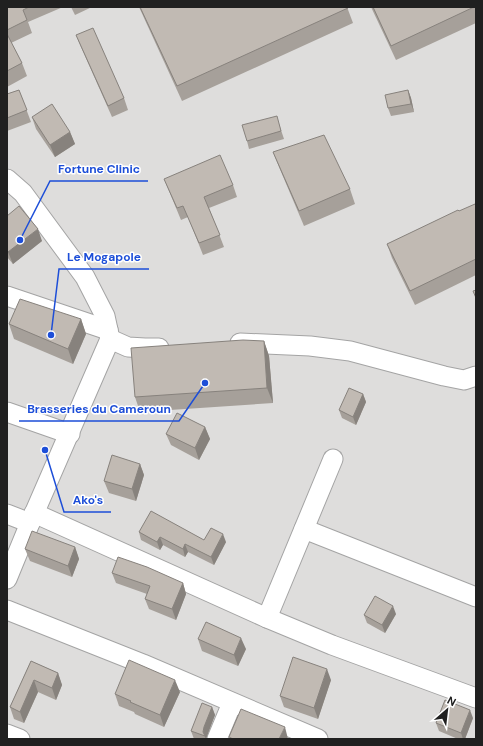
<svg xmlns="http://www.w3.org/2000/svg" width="483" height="746" viewBox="0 0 483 746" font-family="'DM Sans',sans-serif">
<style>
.residential{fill:#dedddc}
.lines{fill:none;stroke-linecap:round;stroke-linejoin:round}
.minor-casing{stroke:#a4a4a4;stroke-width:21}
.minor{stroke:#fff;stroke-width:19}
.wall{fill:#a6a09a}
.shaded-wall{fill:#87827d}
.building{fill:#c1bab3;stroke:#87827d}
.leader{fill:none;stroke:#1d4ed8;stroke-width:1.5}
.callout-dot{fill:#1d4ed8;stroke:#fff;stroke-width:1.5}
.callout-label{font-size:12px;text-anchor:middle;font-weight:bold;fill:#1d4ed8;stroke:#fff;stroke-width:3;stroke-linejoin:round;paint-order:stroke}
</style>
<rect width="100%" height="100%" fill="#f0ede6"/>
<rect class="residential" x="7" y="7" width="469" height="732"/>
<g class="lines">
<defs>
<g id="minor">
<path d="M7 179 23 193 85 277 105 316 110 339 30 523 7 579"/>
<path d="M7 296 108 330"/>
<path d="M110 339 128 347 145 348H159"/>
<path d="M240 343 310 346 350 351 444 376 464 380 476 376"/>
<path d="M7 412 70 434"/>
<path d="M34 513 267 618 332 645 476 698"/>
<path d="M7 514 30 523"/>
<path d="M304 529 476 597"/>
<path d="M7 610 143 664 318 739"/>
<path d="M267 618 333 459"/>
<path d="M7 734 20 739"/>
<path d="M217 739 232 703"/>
</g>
</defs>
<use href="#minor" class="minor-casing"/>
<use href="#minor" class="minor"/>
</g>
<g class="wall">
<path d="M7 7H63L28 22 32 33 11 43 22 63 27 76 7 87Z"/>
<path d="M71 7H92L75 15Z"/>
<path d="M139 7H347L353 23 182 101Z"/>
<path d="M371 7H476V23L396 60Z"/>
<path d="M76 35 124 98 128 110 112 117 81 47Z"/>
<path d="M19 90 31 122 7 131V94Z"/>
<path d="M408 90 411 98 414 112 391 116 388 108Z"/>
<path d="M32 117 70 132 75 144 55 157 36 129Z"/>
<path d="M279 124 284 139 249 149 247 141Z"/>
<path d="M273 152 350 189 355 204 304 226 279 167Z"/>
<path d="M164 179 233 185 237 197 209 208 224 247 203 255 188 217 181 220 169 191Z"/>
<path d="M476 206V275L415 305 392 258 387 244 459 211Z"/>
<path d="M7 216 42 241 13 264 7 257Z"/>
<path d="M81 319 86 334 73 364 14 339 9 324Z"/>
<path d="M264 341 269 356 273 403 140 412 135 397Z"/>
<path d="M363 394 366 402 356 425 342 418 339 410Z"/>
<path d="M205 427 210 439 199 460 171 445 166 434Z"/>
<path d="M140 464 144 475 136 501 109 493 104 481Z"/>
<path d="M139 532 204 540 226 542 214 565 188 552 185 557 163 545 160 550 141 540Z"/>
<path d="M75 547 79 559 72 577 30 561 25 549Z"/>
<path d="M112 573 183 583 186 594 176 620 149 609 145 599 147 594 116 583Z"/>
<path d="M396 614 385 633 367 623 364 615Z"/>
<path d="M198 639 246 649 238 666 202 651Z"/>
<path d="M31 661 58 673 62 685 56 700 38 692 24 723 14 719 10 707Z"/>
<path d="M331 680 318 719 284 707 280 696Z"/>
<path d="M180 692 164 727 135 714 134 712 119 706 115 694Z"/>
<path d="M212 707 215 715 207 735 206 739H194L191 731Z"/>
<path d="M473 718 465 739H458L439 731 436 723Z"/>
</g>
<g class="shaded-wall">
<path d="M408 90 411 98 414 112 411 104Z"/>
<path d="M70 132 75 144 55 157 50 145Z"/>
<path d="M38 229 42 241 13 264 8 252Z"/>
<path d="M81 319 86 334 73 364 68 349Z"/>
<path d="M264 341 269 356 273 403 267 388Z"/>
<path d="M363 394 366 402 356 425 353 417Z"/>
<path d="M205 427 210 439 199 460 195 448Z"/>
<path d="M140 464 144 475 136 501 132 489Z"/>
<path d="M223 534 226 542 214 565 211 557Z"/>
<path d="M160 537 163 545 160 550 157 542Z"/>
<path d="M185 544 188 552 185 557 183 549Z"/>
<path d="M75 547 79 559 72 577 68 566Z"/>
<path d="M183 583 186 594 176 620 172 609Z"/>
<path d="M393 606 396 614 385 633 382 625Z"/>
<path d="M241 638 246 649 238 666 234 655Z"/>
<path d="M327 669 331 680 318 719 314 708Z"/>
<path d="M58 673 62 685 56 700 52 688Z"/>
<path d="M34 680 38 692 24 723 20 712Z"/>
<path d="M175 680 180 692 164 727 160 715Z"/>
<path d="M212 707 215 715 206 739 203 732 204 727Z"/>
<path d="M470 710 473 718 465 739H463L461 733Z"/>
<path d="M285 727 288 739H279Z"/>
</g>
<g class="building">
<path d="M7 7H29L23 10 27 20 7 30Z"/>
<path d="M140 7H347L348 8 177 86Z"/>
<path d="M373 7H474L391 46Z"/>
<path d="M93 28 124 98 108 106 76 35Z"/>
<path d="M7 34 22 63 7 71Z"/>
<path d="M19 90 27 110 7 118V94Z"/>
<path d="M408 90 411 104 388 108 385 95Z"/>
<path d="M52 104 70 132 50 145 32 117Z"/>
<path d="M277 116 281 131 247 141 242 125Z"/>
<path d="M324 135 350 189 299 211 273 152Z"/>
<path d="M220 155 233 185 204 197 220 235 199 243 183 206 177 208 164 179Z"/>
<path d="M475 204 476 206V259L410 291 387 244 458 210 459 211Z"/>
<path d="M19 206 38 229 8 252 7 250V216Z"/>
<path d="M476 290V298L473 291Z"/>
<path d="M20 299 81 319 68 349 9 324Z"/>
<path d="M243 340 264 341 267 388 135 397 131 348Z"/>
<path d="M349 388 363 394 353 417 339 410Z"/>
<path d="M177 413 205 427 195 448 166 434Z"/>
<path d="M112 455 140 464 132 489 104 481Z"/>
<path d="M151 511 204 540 211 528 223 534 211 557 185 544 183 549 160 537 157 542 139 532Z"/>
<path d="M32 531 75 547 68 566 25 549Z"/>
<path d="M118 557 147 567 183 583 172 609 145 599 150 586 112 573Z"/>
<path d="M375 596 393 606 382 625 364 615Z"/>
<path d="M206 622 241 638 234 655 198 639Z"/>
<path d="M293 657 327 669 314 708 280 696Z"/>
<path d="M129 660 175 680 160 715 130 702 131 701 115 694Z"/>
<path d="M31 661 58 673 52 688 34 680 20 712 10 707Z"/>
<path d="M445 700 470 710 461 733 436 723Z"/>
<path d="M202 703 212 707 204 727 203 732 205 736 191 731Z"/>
<path d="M241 709 285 727 279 739H233L229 737Z"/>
</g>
<path class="leader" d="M20 240L50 181H148M51 335L59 269H149M205 383L179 421H19M45 450L64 512H111"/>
<g class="callout-dot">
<circle cx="20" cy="240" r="4"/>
<circle cx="51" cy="335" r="4"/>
<circle cx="205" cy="383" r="4"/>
<circle cx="45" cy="450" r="4"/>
</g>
<g class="callout-label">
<text x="99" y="173">Fortune Clinic</text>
<text x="104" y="261">Le Mogapole</text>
<text x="99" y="413">Brasseries du Cameroun</text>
<text x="88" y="504">Ako's</text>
</g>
<rect width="483" height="746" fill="none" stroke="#202020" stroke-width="16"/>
<g transform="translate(447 710) rotate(28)" stroke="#ffffff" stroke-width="3" paint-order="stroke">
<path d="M0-3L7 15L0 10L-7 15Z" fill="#202020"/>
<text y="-6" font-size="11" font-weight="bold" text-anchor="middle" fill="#202020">N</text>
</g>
</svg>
